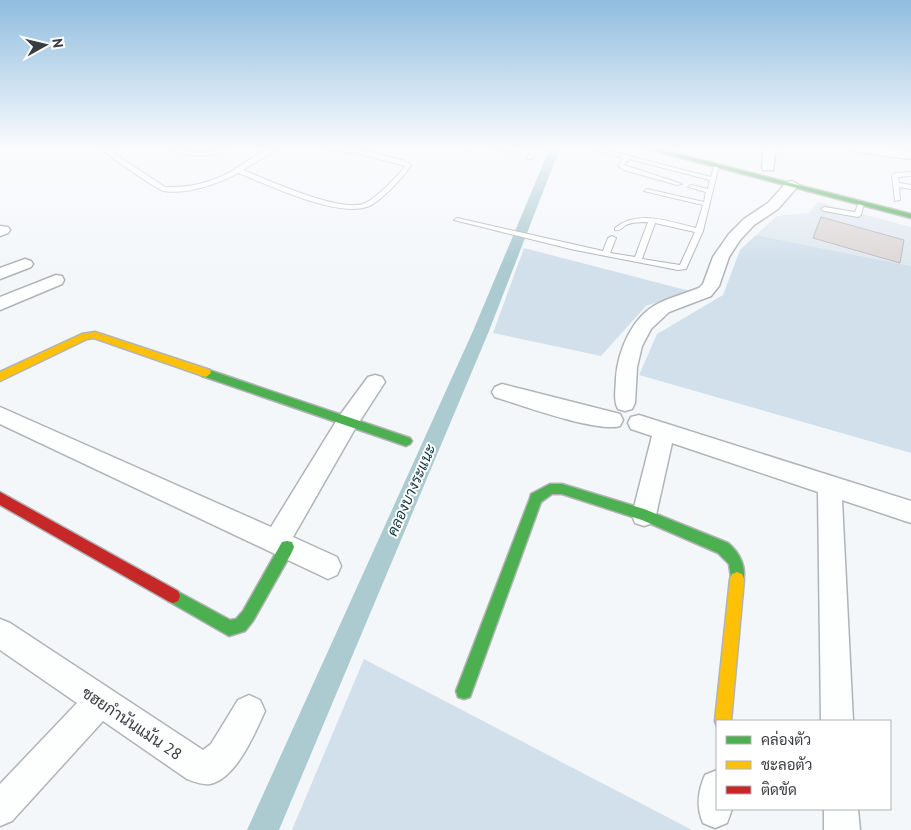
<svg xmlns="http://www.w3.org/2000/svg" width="911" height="830" viewBox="0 0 911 830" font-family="'PT Sans',Sarabun,sans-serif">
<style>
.built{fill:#e0e9f0}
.green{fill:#d2e0ec}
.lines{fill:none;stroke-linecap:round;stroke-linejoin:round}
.canal{fill:#accbd1;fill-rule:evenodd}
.building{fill:#ded8d8;stroke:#bab9ba}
.lane-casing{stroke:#b1b4b7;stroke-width:2}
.street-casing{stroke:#b1b4b7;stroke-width:3}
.fast-casing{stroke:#b1b4b7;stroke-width:3}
.slow-casing{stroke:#b1b4b7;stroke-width:3}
.jam-casing{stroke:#b1b4b7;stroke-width:3}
.lane{fill:#fdfefe;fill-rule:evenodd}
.street{fill:#fdfefe;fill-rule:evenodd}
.fast{fill:#4caf50;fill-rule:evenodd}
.slow{fill:#ffc107;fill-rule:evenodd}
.jam{fill:#c62828;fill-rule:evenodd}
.labels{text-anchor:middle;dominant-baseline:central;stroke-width:4;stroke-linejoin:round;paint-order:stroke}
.water-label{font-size:15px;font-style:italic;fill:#0e383e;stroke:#fff}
.near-street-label{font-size:16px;fill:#393c40;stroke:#fff}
</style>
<rect width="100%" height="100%" fill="#f4f7fa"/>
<path class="built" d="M818 202 911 227V266L756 235 777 216 809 213Z"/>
<g class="green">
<path d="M756 235 911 266V453L639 375 657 334 723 295 740 250Z"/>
<path d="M524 248 690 291 646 306 601 356 493 333Z"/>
<path d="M364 659 692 830H292Z"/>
</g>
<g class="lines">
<path class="canal" d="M550 148H560L489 331 279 830H247L473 331Z"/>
</g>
<path class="building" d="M821 217 904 240 900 263 813 238Z"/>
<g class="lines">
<defs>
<g id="lane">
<path d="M100 148H106L165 187C188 188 210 183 230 172 245 164 261 148 279 148L243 170C268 180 342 214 365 203 375 199 399 175 405 166L357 153 327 150 324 148 357 149 405 161 411 165C405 176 378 204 367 207 334 217 270 185 238 173 219 184 186 195 164 191 157 190 107 154 100 148Z"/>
<path d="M170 148 200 152 229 148C213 158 186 158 170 148Z"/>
<path d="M466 148H472L467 152 464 150Z"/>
<path d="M493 148H523L515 153Z"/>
<path d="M533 148H539L532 159H528L527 158Z"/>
<path d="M589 148H598L711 177 714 166 719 165 703 231 686 269 678 270 575 250 454 220 457 218 603 251 608 238 612 236 616 238 610 253 635 257 648 222C641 222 632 222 626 225 621 228 621 231 615 230V228C638 209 671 222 696 228L703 205 644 191 647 189 704 202 706 192 688 187 691 185 708 189 710 180 629 159 624 165 682 184 677 185 624 170 618 166 623 158ZM655 223 695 232 680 265 642 259Z"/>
<path d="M911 172V176L898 177 899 183 911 185V189L899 187 900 200 895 201 892 175 895 173Z"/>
<path d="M859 202 864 203 861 215 858 217 824 211 821 209 824 207 855 212Z"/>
</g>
<g id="street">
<path d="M764 148H776L773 170H763L762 167Z"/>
<path d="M850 148H883L911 151V159L856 152Z"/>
<path d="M792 181 799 185 778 209 754 225 740 240 729 257 719 286 711 296 669 312 651 329 642 346 637 367 635 403 632 409 625 411 618 409C613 400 616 388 616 378 618 351 632 316 659 303 672 297 686 293 699 288L703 284 713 257 729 234 744 219 768 203 787 182Z"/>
<path d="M0 226 8 227 10 230 8 233 0 236Z"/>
<path d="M25 259 31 261 33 264 31 267 0 279V268Z"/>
<path d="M56 275 62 276 64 280 62 284 0 310V297Z"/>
<path d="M375 375 382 377 385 382 356 427 293 537 337 557 341 566 337 575 328 579 0 424V407L271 527 340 415 368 377Z"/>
<path d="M502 384 620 414 623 420 620 426C598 433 520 405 495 397L492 392 495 387Z"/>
<path d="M639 415 911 501V523L842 500 853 721H821L818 492 672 443 656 515 653 523 644 526 635 523 632 515 652 436 631 429 628 423 631 417Z"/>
<path d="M0 619 10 623 203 750 211 744 238 700 249 695 260 700 265 711C255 733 236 779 210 784 202 785 195 782 187 779L103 721 12 821 0 826V784L77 703 0 650Z"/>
<path d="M717 770V809H732L727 823 715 828 703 823C696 807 698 791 705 775Z"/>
<path d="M824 809H858L860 830H824Z"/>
</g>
<g id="fast">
<path d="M644 148H654L911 214V218Z"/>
<path d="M206 369 410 438 412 441 410 444 406 446 202 376 201 373Z"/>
<path d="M550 484H562L644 509 728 543C740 553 748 569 742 584L737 586 732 584 729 564 718 553 642 520 562 494H552L541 502 470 697 464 699 458 697 456 691 530 498 531 494Z"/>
<path d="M287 541 292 542 294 547 292 552 253 621 245 631 229 636 168 601 166 596 168 591 173 589 230 620 236 619 243 611 282 542Z"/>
</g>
<g id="slow">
<path d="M95 332 210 370 211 373 206 377 94 338 87 339 0 381V372L82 334Z"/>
<path d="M737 572 742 574 744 579 731 721H717V727L715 721 730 579 732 574Z"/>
</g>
<path id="jam" d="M0 492 178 591 180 596 178 601 173 603 168 601 0 505Z"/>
</defs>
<use href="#lane" class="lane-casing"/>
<use href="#street" class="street-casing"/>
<use href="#fast" class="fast-casing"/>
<use href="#slow" class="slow-casing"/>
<use href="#jam" class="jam-casing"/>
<use href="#lane" class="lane"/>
<use href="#street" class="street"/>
<use href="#fast" class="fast"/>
<use href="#slow" class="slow"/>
<use href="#jam" class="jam"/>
</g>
<linearGradient id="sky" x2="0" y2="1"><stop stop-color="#90bddf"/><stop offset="0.56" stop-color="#fafbfd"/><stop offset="1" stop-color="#fafbfd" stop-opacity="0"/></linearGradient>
<rect width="911" height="264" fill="url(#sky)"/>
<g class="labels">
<g class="water-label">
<text transform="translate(411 490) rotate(-66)">คลองบางระแนะ</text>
</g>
<g class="near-street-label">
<text transform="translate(132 723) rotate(34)">ซฮยกำนันแม้น 28</text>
</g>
</g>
<rect x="716" y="720" width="175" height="90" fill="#ffffff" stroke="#b0b1b3"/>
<rect x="726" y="736" width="25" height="8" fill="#4caf50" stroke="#b0b1b3"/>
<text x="761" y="745" font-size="15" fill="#393c40">คล่องตัว</text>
<rect x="726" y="761" width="25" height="8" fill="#ffc107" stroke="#b0b1b3"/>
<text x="761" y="770" font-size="15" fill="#393c40">ชะลอตัว</text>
<rect x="726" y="786" width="25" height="8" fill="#c62828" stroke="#b0b1b3"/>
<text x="761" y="795" font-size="15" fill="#393c40">ติดขัด</text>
<g transform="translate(45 45) rotate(82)" stroke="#ffffff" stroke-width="4" paint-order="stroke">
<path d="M0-4L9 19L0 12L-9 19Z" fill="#393c40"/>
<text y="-8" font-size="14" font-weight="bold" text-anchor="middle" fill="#393c40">N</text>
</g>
</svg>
